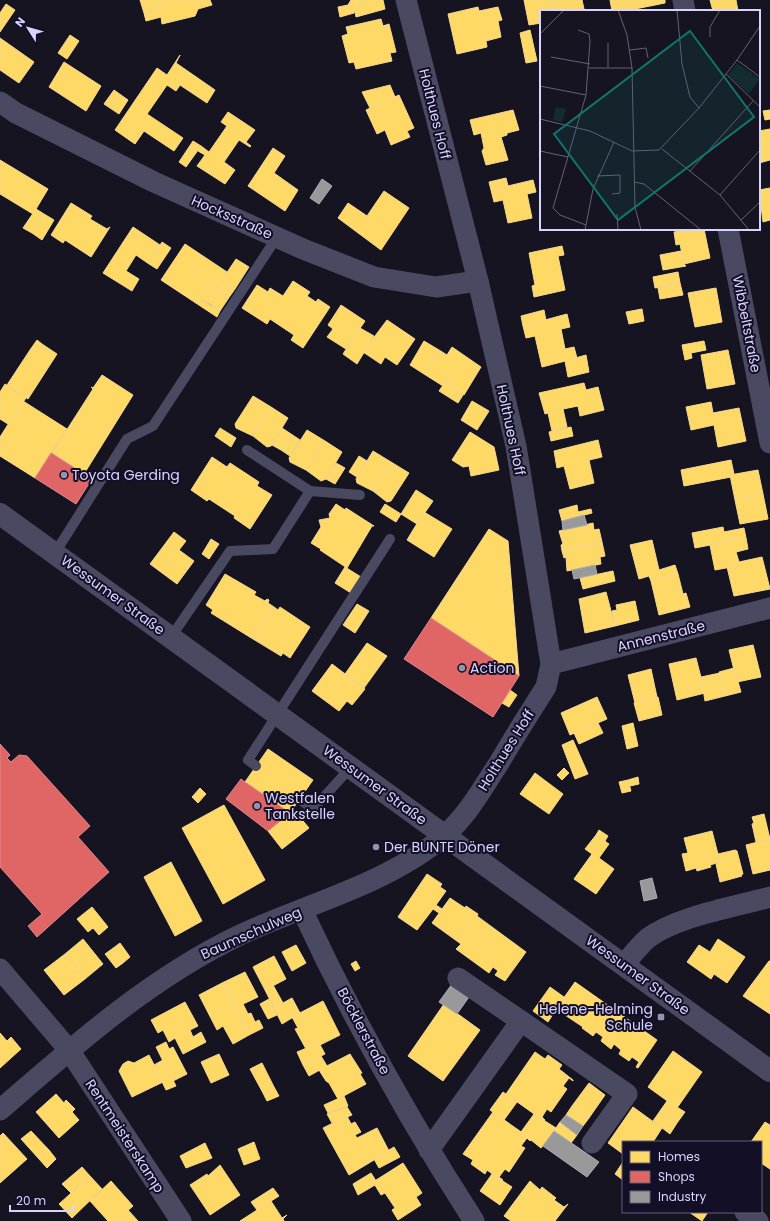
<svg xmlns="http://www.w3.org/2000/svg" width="770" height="1221" viewBox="0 0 770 1221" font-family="Poppins,sans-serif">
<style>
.homes{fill:#ffd966;stroke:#f4d894}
.shops{fill:#e06666;stroke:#de8794}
.industry{fill:#999;stroke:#acabb8}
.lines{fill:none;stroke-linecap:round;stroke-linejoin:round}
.service{stroke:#4a4962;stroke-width:10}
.minor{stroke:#4a4962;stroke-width:21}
.tertiary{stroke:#4a4962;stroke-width:22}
.poi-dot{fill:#9591b1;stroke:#130f26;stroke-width:1.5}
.labels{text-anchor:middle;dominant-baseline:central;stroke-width:4;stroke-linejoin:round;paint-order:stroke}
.street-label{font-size:14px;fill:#d9d4ff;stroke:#130f26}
.poi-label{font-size:14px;fill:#d9d4ff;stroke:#130f26;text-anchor:start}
.inset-road{fill:none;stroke:#64617a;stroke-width:1}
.view{fill:#0f766e;fill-opacity:0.15;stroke:#0f766e;stroke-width:2}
.inset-edge{fill:none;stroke:#d9d4ff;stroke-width:2}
</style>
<rect width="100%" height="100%" fill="#161421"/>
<g class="homes">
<path d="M140 0H165L166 4 158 6 159 9 144 13Z"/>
<path d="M165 0H210L212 5 198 9 195 16 162 24 161 17 146 21 144 13 159 9 158 6 166 4Z"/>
<path d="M351 0H363L356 10 348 5Z"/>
<path d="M363 0H383L385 9 356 17 355 12Z"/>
<path d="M524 0H552L555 11H541V23L529 25Z"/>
<path d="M552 0H582L584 9 555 11Z"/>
<path d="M610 0H665V3L625 11H612Z"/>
<path d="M710 0H736L738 11H713Z"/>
<path d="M6 4 15 10 0 32V13Z"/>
<path d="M348 5 356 10 354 13 340 17 338 7Z"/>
<path d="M478 7 479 11 498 7 502 20 498 21 501 37 486 41 487 47 457 54 448 14Z"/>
<path d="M381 19 383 26 389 24 396 52 390 53 392 61 356 69 354 62 349 63 342 36 348 34 346 27Z"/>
<path d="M530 30 537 61 526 63 520 33Z"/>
<path d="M70 35 79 41 67 59 58 53Z"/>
<path d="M0 38 34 62 19 83 0 70Z"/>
<path d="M180 55 176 63 215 90 207 103 180 85 176 91 167 85 147 114 183 138 174 151 144 131 135 144 115 130 157 68 167 75Z"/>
<path d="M64 62 101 86 86 111 49 87Z"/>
<path d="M390 85 395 97 370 108 362 92Z"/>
<path d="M114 90 128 100 119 114 104 104Z"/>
<path d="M399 95 414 128 407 131 410 137 391 145 385 130 377 134 366 110Z"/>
<path d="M513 110 519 130 507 133V135L501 137 508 160 486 165 482 151 484 148 481 133 474 135 470 120Z"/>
<path d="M770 110V119L765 120 763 111Z"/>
<path d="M228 112 255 130 246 142 251 146 250 147 239 140 224 162 235 170 225 184 197 166 205 155 198 151 201 146 209 152 227 126 221 122Z"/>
<path d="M770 129V160L759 163V131Z"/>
<path d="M193 141 201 146 186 167 179 162Z"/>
<path d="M273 148 285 156 274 173 298 190 285 211 248 186Z"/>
<path d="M0 160 48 189 33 214 0 194Z"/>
<path d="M506 178 508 186 491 190 489 182Z"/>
<path d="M533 180 536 192 527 194 532 218 508 223 503 200 494 202 491 190Z"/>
<path d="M770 188V220L763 222 759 190Z"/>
<path d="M384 191 409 208 381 250 338 218 348 203 367 216Z"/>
<path d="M71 203 92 216 90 219 107 229 110 227 91 257 65 240 63 243 51 235Z"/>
<path d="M36 209 44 214 32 233 23 228Z"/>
<path d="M44 214 54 220 42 240 32 233Z"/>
<path d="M133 227 160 245 149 264 136 255 126 271 139 279 132 291 103 273Z"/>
<path d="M689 229H704L710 258 684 264 680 244 676 245 674 232Z"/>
<path d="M162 242 171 248 157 269 149 264Z"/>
<path d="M185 244 227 272 217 288 210 283 200 299 220 311 217 317 161 280Z"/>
<path d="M562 246 564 255 558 256 565 290 534 297 532 286 535 285 529 253Z"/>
<path d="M681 251 684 264 686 266 663 270 660 255Z"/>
<path d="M236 259 249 267 235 289 222 280Z"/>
<path d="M678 272 680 283 655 288 653 277Z"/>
<path d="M222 280 235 289 230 296 217 288Z"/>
<path d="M293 281 310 292 307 296 316 302 318 299 330 307 303 348 291 340 294 335 270 319 267 324 242 308 257 285 268 292 270 288 283 296Z"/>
<path d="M210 283 219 289 210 304 200 299Z"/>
<path d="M680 283 683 295 660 299 658 288Z"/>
<path d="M716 288 722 322 695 327 688 293Z"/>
<path d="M219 289 230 296 220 311 210 304Z"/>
<path d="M341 305 365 321 346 349 327 337 333 329 328 325Z"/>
<path d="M642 309 644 321 629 324 626 312Z"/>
<path d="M544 310 546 321 523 326 521 316Z"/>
<path d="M567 314 570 327 561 329 565 349 574 347 577 358 542 367 535 336 526 338 523 326Z"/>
<path d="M387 320 415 339 397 365 385 357 381 364 363 352Z"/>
<path d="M360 328 374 336 357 364 343 354Z"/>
<path d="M37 340 42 344 36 353 30 350Z"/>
<path d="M424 341 439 350 424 374 410 365Z"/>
<path d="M704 341 706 350 691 353 692 358 685 360 682 345Z"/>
<path d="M42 344 57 354 28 399 7 385 30 350 36 353Z"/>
<path d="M452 347 481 367 464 395 451 388V384L446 381 443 386 424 374 439 350 447 355Z"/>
<path d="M728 350 735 384 707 389 701 355Z"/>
<path d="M586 355 589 372 568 377 565 361Z"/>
<path d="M102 375 133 395 84 474 52 453 93 389 91 387 93 388Z"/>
<path d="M446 381 451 384V388L463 395 458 403 439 391Z"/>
<path d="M584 383 586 390 598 387 604 410 580 416 578 406 563 409 567 427 552 431 548 413 545 414 539 393Z"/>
<path d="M5 384 26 398 8 424 0 419V392Z"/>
<path d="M253 396 271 407 253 436 236 428 235 424Z"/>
<path d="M23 401 67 429 35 478 0 456V437Z"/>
<path d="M472 401 489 411 477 430 461 420Z"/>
<path d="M711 402 713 413 739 408 746 441 718 447 714 425 691 430 686 407Z"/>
<path d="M271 407 288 418 271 446 267 447 253 436Z"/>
<path d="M571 427 573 436 551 441 549 432Z"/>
<path d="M220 428 236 438 231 447 215 436Z"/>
<path d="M282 428 291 434 281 450 272 445Z"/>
<path d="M307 430 325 441 306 470 290 462 289 458Z"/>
<path d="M470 432 494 447 499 470 471 476 469 466 463 467 452 460Z"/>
<path d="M291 434 300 440 290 456 281 450Z"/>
<path d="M598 440 602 457 589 460 594 483 570 489 564 466 557 468 554 451Z"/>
<path d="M325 441 342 452 326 479 321 481 306 470Z"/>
<path d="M373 451 391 462 373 491 357 483 356 479Z"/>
<path d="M359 456 367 461 357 477 349 472Z"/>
<path d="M212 457 227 467 230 463 259 482 257 486 272 495 250 529 234 518 235 516 209 499 207 501 191 490Z"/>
<path d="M731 460 734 474 730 475 731 477 684 486 681 470Z"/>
<path d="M391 462 409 473 391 501 387 502 373 491Z"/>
<path d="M336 463 345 468 335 484 326 479Z"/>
<path d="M758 470 763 494 735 500 730 475Z"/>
<path d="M416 490 433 501 417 524 401 514Z"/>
<path d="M763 494 768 519 740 524 735 500Z"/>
<path d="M336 504 345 510 346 508 374 526H372L347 568 320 550 321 549 311 543 321 527 319 520 330 518 329 514Z"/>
<path d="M385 504 401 514 396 522 380 512Z"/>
<path d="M577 505 578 512 591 509 592 513 562 521 559 510Z"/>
<path d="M424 512 452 529 434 557 407 540Z"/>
<path d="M593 523 594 530 599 529 602 542 562 551 561 545 563 544 559 531Z"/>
<path d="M723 527 724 532 744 528 746 538 695 548 692 533Z"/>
<path d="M489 529 508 541 519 676 431 618Z"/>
<path d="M174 532 186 541 179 550 194 561 177 584 150 564Z"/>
<path d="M746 538 748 549 736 552 739 562 737 566 715 570 710 545Z"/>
<path d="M211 539 219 544 209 559 202 554Z"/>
<path d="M652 540 659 570 675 565 678 574 651 581 649 576 639 579 630 545Z"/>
<path d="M602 542 605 556 600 557 601 564 567 571 566 557 564 558 562 551Z"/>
<path d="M762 557 770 589 734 596 727 567 737 566 739 562Z"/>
<path d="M345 567 361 577 351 593 335 583Z"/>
<path d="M613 571 615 581 583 589 580 578Z"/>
<path d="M225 574 256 592 254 595 265 601 267 599 269 600 268 603 274 607 253 639 211 613 213 610 206 605Z"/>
<path d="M678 574 683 594 686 593 690 607 659 615 651 581Z"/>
<path d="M606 592 615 626 585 633 579 599Z"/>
<path d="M635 601 639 620 615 626 612 611 617 610 616 605Z"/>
<path d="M357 604 369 611 355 633 343 625Z"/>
<path d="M274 607 278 610 280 607 310 627 290 658 283 653 281 656 253 639Z"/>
<path d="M367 643 387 656 364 688 345 674Z"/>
<path d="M753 645 761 677 737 682 729 650Z"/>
<path d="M696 658 705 693 677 700 669 664Z"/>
<path d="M332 664 365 689 352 705 347 701 339 711 312 691Z"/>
<path d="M734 668 741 692 725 696 719 672Z"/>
<path d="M651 669 657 697 635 703 628 675Z"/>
<path d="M720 673 725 696 705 701 701 677Z"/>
<path d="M510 690 517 695 509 707 502 703Z"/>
<path d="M597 697 607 719 570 735 561 713Z"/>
<path d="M658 697 662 715 639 721 634 703Z"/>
<path d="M598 723 603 733 579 744 574 733Z"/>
<path d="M633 723 638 746 627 749 622 726Z"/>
<path d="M573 740 588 774 575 779 562 745Z"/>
<path d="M268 749 313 780 290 813 245 782Z"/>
<path d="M564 768 569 773 562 780 557 775Z"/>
<path d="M535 773 563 794 549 814 520 794Z"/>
<path d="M638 777 639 784 630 786 628 780Z"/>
<path d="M628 780 631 791 622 793 619 782Z"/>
<path d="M200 788 206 794 198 803 192 797Z"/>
<path d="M224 805 265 880 223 904 182 828Z"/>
<path d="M293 809 309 828 282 849 268 831Z"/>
<path d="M764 814 770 839 756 842 752 824 754 823 752 817Z"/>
<path d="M599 830 608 836 605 841 596 835Z"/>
<path d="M712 831 720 862 710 865 711 867 697 871 696 868 686 871 682 854 688 853 684 838Z"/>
<path d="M596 835 609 844 599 858 614 869 596 894 574 879 592 854 585 849Z"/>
<path d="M770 839V870L753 874 746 845Z"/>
<path d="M735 850 737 851 743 874 741 875 742 876 720 882 716 864 720 862 718 854Z"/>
<path d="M171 862 202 921 175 936 144 877Z"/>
<path d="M427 874 442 884 440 887 446 891 436 905 442 909 439 913 433 909 417 930 398 917Z"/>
<path d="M450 898 465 908 466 906 478 914 477 916 526 952 505 981 495 975 498 971 493 967 489 973 456 949 461 944 432 923Z"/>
<path d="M92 907 108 927 99 935 93 928 88 932 77 919Z"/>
<path d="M83 939 103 964 85 979 65 954Z"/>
<path d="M718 939 745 957 727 983 714 974 711 979 687 962 699 945 710 952Z"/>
<path d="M120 943 130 957 123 963 112 949Z"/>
<path d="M296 945 306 963 292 971 282 952Z"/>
<path d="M112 949 123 963 116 968 105 954Z"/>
<path d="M65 954 85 979 64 995 44 970Z"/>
<path d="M274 956 286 979 265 990 253 967Z"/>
<path d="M356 961 360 968 355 971 351 964Z"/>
<path d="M769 961H770V1014L743 996Z"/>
<path d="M245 972 258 997 243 1004 248 1014 251 1013 255 1022 259 1020 263 1028 249 1035 222 983Z"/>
<path d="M575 982 657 1040 638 1068 636 1067 639 1062 632 1057 629 1061 619 1054 621 1050 614 1044 611 1049 601 1041 603 1037 596 1032 593 1036 582 1028 583 1027 565 1015 568 1011 560 1006 557 1010 556 1009Z"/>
<path d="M222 983 249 1035 233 1044 223 1026 217 1030 199 995Z"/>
<path d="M273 985 283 1003 274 1008 265 990Z"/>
<path d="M550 987 564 997 548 1022 533 1011Z"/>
<path d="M292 998 300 1013 282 1024 274 1008Z"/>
<path d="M269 999 277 1015 268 1019 260 1004Z"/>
<path d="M323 1001 340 1035 320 1045 319 1043 306 1049 295 1029 298 1028 292 1017Z"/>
<path d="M185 1002 198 1026 190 1030 193 1037 201 1032 206 1042 183 1054 175 1038 169 1042 163 1030 158 1033 151 1020Z"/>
<path d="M444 1004 480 1030 443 1081 408 1056Z"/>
<path d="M0 1033 7 1041 11 1037 21 1049 0 1068Z"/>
<path d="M166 1042 169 1049 173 1047 187 1074 173 1081 156 1047Z"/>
<path d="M319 1043 325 1054 303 1065 297 1052Z"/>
<path d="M673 1051 702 1072 677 1108 648 1087Z"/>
<path d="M535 1052 545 1059 548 1055 562 1065 559 1069 573 1080V1081L569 1078 563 1086 567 1089 551 1112 547 1109 542 1117 545 1120 544 1121 506 1094Z"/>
<path d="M219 1054 229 1075 211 1083 201 1062Z"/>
<path d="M350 1054 362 1073 360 1074 366 1084 338 1099 329 1083 326 1081 319 1070Z"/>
<path d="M149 1055 163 1082 132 1097 119 1071 123 1064 128 1061 134 1063Z"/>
<path d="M321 1056 327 1066 309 1076 303 1065Z"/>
<path d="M163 1060 176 1086 166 1090 154 1065Z"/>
<path d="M262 1063 274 1087 263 1093 250 1069Z"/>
<path d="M589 1083 605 1095 589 1118 572 1106Z"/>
<path d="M274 1087 279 1096 267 1101 263 1093Z"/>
<path d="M503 1092 517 1102 504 1120 490 1110Z"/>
<path d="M56 1094 64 1103 66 1100 75 1109 72 1112 79 1120 59 1138 36 1112Z"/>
<path d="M344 1096 348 1106 328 1113 324 1105Z"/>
<path d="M667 1101 685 1112 677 1123 660 1111Z"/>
<path d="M572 1106 589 1118 583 1126 566 1115Z"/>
<path d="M347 1107 352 1115 332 1123 327 1114Z"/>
<path d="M633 1107 662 1128 653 1142H623V1154L608 1143Z"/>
<path d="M660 1111 677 1123 670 1134 653 1121Z"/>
<path d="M493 1112 531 1139 530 1141 527 1138 521 1146 525 1148 509 1172 505 1169 499 1177 503 1180 502 1181 487 1170 485 1174 471 1164 473 1160 463 1154Z"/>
<path d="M534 1114 556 1128 541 1148 521 1132Z"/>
<path d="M347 1116 351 1124 355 1122 361 1132 355 1135 357 1138 377 1128 389 1151 349 1175 323 1128Z"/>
<path d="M560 1122 577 1135 571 1143 554 1131Z"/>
<path d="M765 1122 770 1125V1169L761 1163V1142H751Z"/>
<path d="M31 1131 49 1150 39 1159 21 1139Z"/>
<path d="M3 1133 27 1159 0 1183V1136Z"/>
<path d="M254 1142 260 1159 244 1165 238 1149Z"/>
<path d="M205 1143 212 1158 186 1168 180 1156Z"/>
<path d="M394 1147 400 1157 379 1168 374 1159Z"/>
<path d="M49 1150 56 1159 47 1168 39 1159Z"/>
<path d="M623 1162V1180L615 1174Z"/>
<path d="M403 1163 422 1193 416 1197 421 1205 398 1220 392 1210 395 1208 385 1193 381 1195 373 1182Z"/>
<path d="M220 1165 240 1195 210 1215 190 1185 207 1174 208 1176Z"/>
<path d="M82 1167 90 1176 71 1193 62 1184Z"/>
<path d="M371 1173 376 1181 373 1182 375 1185 358 1195 353 1184Z"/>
<path d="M492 1174 512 1187 500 1205 480 1191Z"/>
<path d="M90 1176 102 1189 72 1218 59 1204Z"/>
<path d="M111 1181 133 1206 116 1221H108L90 1201Z"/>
<path d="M530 1181 540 1190 542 1187 556 1198 554 1200 564 1207 568 1204 555 1221H511L504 1216Z"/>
<path d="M273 1188 279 1196 257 1210 251 1202Z"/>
<path d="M271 1201 282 1218 287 1215 283 1219 284 1221H240Z"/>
<path d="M128 1210 138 1221H116Z"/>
<path d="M689 1212H708L702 1221Z"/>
</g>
<g class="shops">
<path d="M51 453 92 479 76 504 35 478Z"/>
<path d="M431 618 519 676 493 717 404 659Z"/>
<path d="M0 744 10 755 7 758 11 762 19 755 27 756 90 826 78 837 109 872 37 937 28 926 42 914 0 867Z"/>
<path d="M241 779 245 782 290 813 268 831 226 799Z"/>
</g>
<g class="industry">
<path d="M322 179 332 186 319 204 310 198Z"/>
<path d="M584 515 587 525 563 530 562 521Z"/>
<path d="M595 565 597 574 574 579 572 570Z"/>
<path d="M652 878 657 898 644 901 640 881Z"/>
<path d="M452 984 469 997 457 1014 439 1002Z"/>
<path d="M566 1115 583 1126 577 1135 560 1122Z"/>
<path d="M554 1131 599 1162 587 1177 543 1146Z"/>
</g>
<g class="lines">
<g class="service">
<path d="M310 491 360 495"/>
<path d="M55 553 127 439 153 426 277 237"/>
<path d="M171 637 230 551 273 549 310 491 247 450"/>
<path d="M256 766 248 760 390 539"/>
<path d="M299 799 313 809 351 767"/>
</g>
<g class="minor">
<path d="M683 0 685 11"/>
<path d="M0 102 16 113 154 182 303 249 374 277 436 287 478 281"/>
<path d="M728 229 770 443"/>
<path d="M551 664 770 608"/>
<path d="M302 910C352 1017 410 1122 474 1221"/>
<path d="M624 965C631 956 639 946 648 938 678 916 734 907 770 897"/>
<path d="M0 969 69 1050 181 1221"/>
<path d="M458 978 521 1021"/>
<path d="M0 1110C75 1045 150 978 240 935 306 904 388 884 444 836 469 814 481 790 499 763 514 737 530 712 546 687L551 664 516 446 478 281 406 0"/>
<path d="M429 1150 521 1021 627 1094 592 1143"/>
<path d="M745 1212 758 1221"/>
</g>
<path class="tertiary" d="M0 514 770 1071"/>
</g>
<g class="poi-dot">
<circle cx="64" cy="475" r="4"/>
<circle cx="462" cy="668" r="4"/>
<circle cx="257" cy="806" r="4"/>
<circle cx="376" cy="847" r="4"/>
<rect x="657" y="1013" width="8" height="8" rx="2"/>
</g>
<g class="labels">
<g class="street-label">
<text transform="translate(435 114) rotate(76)">Holthues Hoff</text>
<text transform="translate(232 217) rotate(24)">Hocksstraße</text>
<text transform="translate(747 324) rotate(79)">Wibbeltstraße</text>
<text transform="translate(511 430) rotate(78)">Holthues Hoff</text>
<text transform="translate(113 595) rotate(36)">Wessumer Straße</text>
<text transform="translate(661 636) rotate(-14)">Annenstraße</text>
<text transform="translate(506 750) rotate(-58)">Holthues Hoff</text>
<text transform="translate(375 785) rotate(36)">Wessumer Straße</text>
<text transform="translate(251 933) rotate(-24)">Baumschulweg</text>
<text transform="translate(638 975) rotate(36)">Wessumer Straße</text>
<text transform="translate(364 1031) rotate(62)">Böcklerstraße</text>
<text transform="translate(125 1136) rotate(57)">Rentmeisterskamp</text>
</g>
<g class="poi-label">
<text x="72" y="475">Toyota Gerding</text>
<text x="470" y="668">Action</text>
<text x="265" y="798">Westfalen<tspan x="265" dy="16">Tankstelle</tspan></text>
<text x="384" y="847">Der BUNTE Döner</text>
<text x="653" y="1009" text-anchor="end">Helene-Helming<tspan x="653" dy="16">Schule</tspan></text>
</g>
</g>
<g transform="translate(540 10)">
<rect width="220" height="220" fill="#161421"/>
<path d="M197 53 220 69 209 84 188 65ZM16 97 26 99 22 112 13 110Z" fill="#132c2d"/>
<path class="inset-road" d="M78 0 87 25 92 58 95 197 101 220M137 0 142 54 150 87 159 98M38 20 49 24 50 31 46 85 13 198 20 205 46 215M0 24 24 0M170 27V17L180 0M68 33V58M90 40 106 38 108 48M11 47 50 54M197 50 220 67M49 58H92M186 64 220 97M0 76 46 85M0 109 50 121 92 141 119 140 159 98 197 50 220 16M122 139 180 185 209 220M0 141 28 147M150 161 213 91M57 166 80 165V183L72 184M94 172 104 174 161 220M180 185 220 140M77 204 78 220M201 210 220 192M45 220 53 179 74 132"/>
<path class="view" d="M150 21 214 107 78 210 14 124Z"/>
<rect width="220" height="220" class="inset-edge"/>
</g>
<rect x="622" y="1141" width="140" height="72" fill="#130f26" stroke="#625e7d"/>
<rect x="630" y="1151" width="20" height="12" fill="#ffd966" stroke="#625e7d"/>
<text x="658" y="1161" font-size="12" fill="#d9d4ff">Homes</text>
<rect x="630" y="1171" width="20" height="12" fill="#e06666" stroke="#625e7d"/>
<text x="658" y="1181" font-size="12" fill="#d9d4ff">Shops</text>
<rect x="630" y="1191" width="20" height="12" fill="#999999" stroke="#625e7d"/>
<text x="658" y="1201" font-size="12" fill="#d9d4ff">Industry</text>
<g transform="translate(28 28) rotate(307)" stroke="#130f26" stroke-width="3" paint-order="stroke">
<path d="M0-3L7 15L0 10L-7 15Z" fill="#d9d4ff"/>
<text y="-6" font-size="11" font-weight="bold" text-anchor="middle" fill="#d9d4ff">N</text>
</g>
<path d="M10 1205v6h63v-6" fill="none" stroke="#d9d4ff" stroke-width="2"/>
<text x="16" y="1205" font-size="12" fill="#d9d4ff" stroke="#130f26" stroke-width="3" paint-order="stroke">20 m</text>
</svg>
